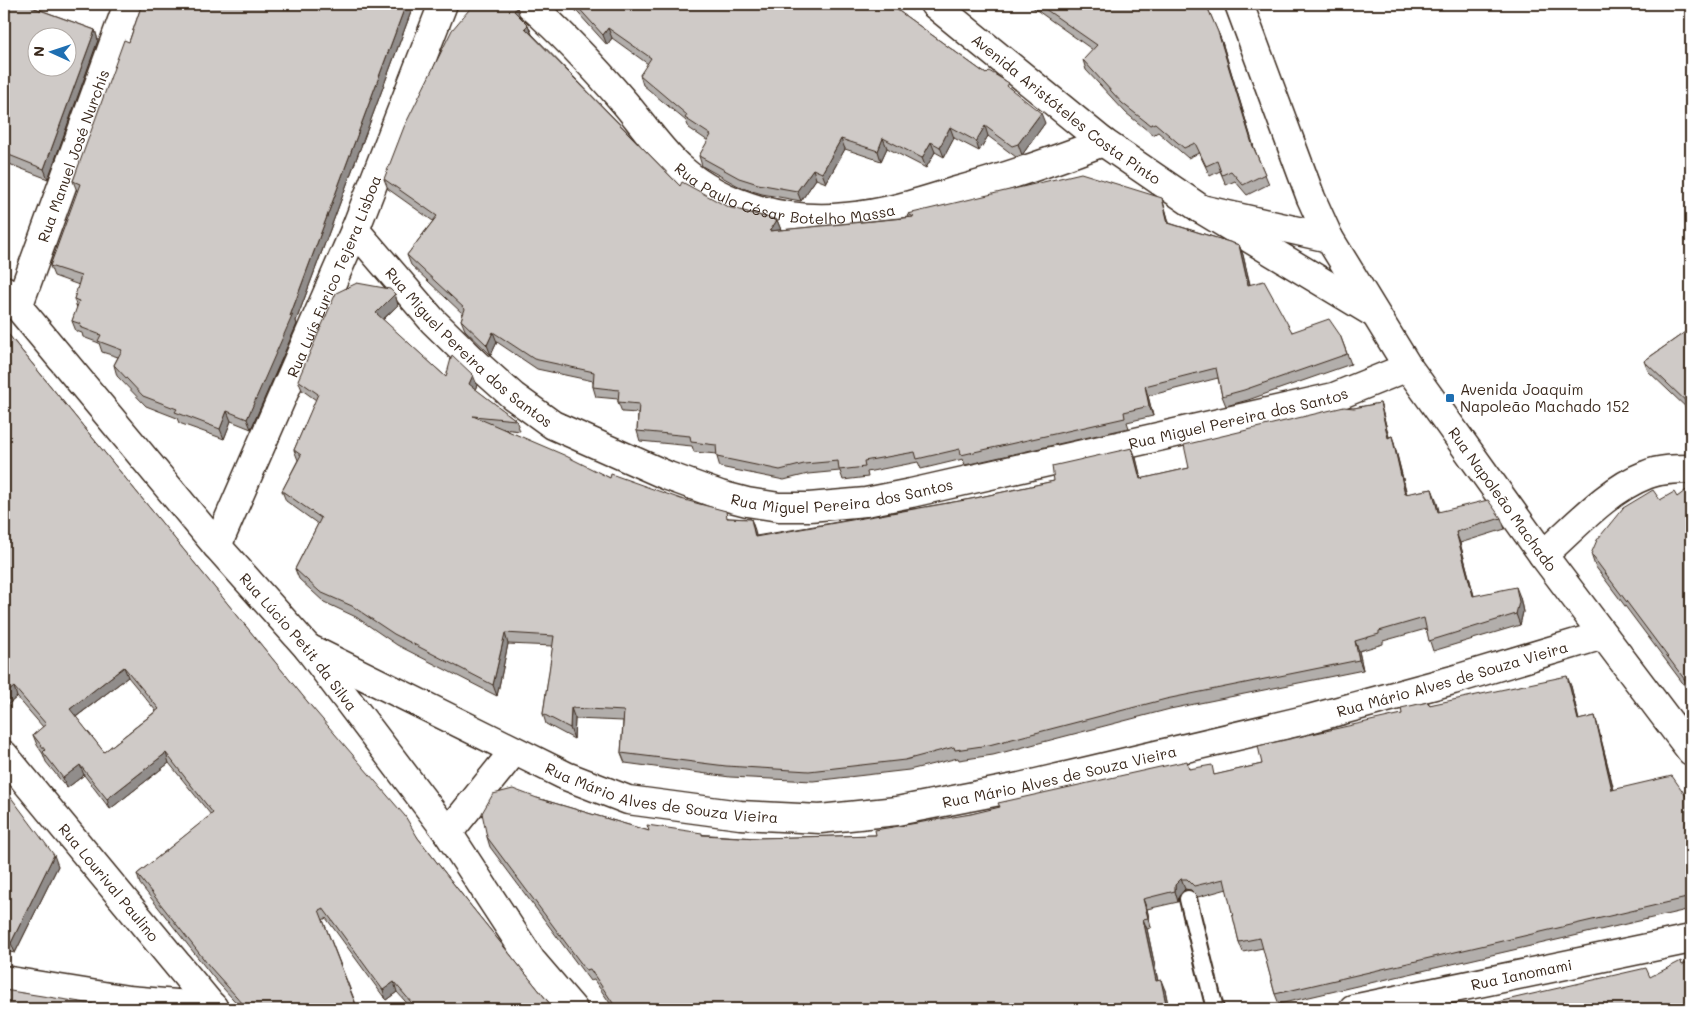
<svg xmlns="http://www.w3.org/2000/svg" width="1695" height="1013" viewBox="0 0 1695 1013" font-family="Mali,sans-serif">
<style>
.lines{fill:none;stroke-linecap:round;stroke-linejoin:round}
.lane-casing{stroke:#3b2a1e;stroke-width:20}
.street-casing{stroke:#3b2a1e;stroke-width:31}
.secondary-casing{stroke:#3b2a1e;stroke-width:31}
.lane{stroke:#fff;stroke-width:16}
.street{stroke:#fff;stroke-width:28}
.secondary{stroke:#fff;stroke-width:28}
.wall{fill:#b2aeab;stroke:#3b2a1e;fill-rule:evenodd}
.shaded-wall{fill:#918d8b;stroke:#3b2a1e}
.building{fill:#cfcac7;stroke:#3b2a1e;fill-rule:evenodd}
.poi-dot{fill:#1f6fb2;stroke:#fff;stroke-width:2}
.labels{text-anchor:middle;dominant-baseline:central;stroke-width:4;stroke-linejoin:round;paint-order:stroke}
.street-label{font-size:15px;fill:#3b2a1e;stroke:#fff}
.poi-label{font-size:15px;fill:#3b2a1e;stroke:#fff;text-anchor:start}
</style>
<rect width="100%" height="100%" fill="#fff"/>
<filter id="ink" filterUnits="userSpaceOnUse"><feTurbulence type="fractalNoise" baseFrequency=".02" numOctaves="2"/><feDisplacementMap in="SourceGraphic" scale="10" xChannelSelector="R" yChannelSelector="G"/><feConvolveMatrix kernelMatrix="1 2 1 2 8 2 1 2 1" color-interpolation-filters="sRGB"/></filter>
<g filter="url(#ink)">
<g class="lines">
<defs>
<path id="lane" d="M1188 899 1215 1009"/>
<g id="street">
<path id="s1" d="M529 4C563 34 594 67 624 102 642 123 659 149 680 168 724 207 788 223 846 217 883 214 918 203 953 192 1004 178 1053 161 1103 142"/>
<path d="M1239 4 1311 198 1329 238"/>
<path id="s2" d="M355 230 433 321 477 364 513 396 553 425 668 476 720 495 747 502 779 507H809L866 502 911 493 1334 397 1408 367"/>
<path id="s3" d="M4 290 217 546 308 648 448 833 531 960 573 1009"/>
<path id="s4" d="M18 307 128 4"/>
<path id="s5" d="M217 546 355 230 443 4"/>
<path d="M1543 555C1574 528 1607 490 1646 475 1660 469 1677 469 1691 469"/>
<path id="s6" d="M308 648 566 776 628 800 740 815 820 819 897 811 1020 787 1309 719 1453 680 1603 635"/>
<path id="s7" d="M4 755 214 1009"/>
<path d="M448 833 514 751"/>
<path d="M4 980 128 1000 213 1007"/>
<path id="s8" d="M1353 1009 1691 939"/>
</g>
<g id="secondary">
<path id="s9" d="M934 4 1103 142 1201 209 1372 312"/>
<path id="s10" d="M1201 209 1329 238 1408 367 1543 555 1691 751"/>
</g>
</defs>
<use href="#lane" class="lane-casing"/>
<use href="#street" class="street-casing"/>
<use href="#secondary" class="secondary-casing"/>
<use href="#lane" class="lane"/>
<use href="#street" class="street"/>
<use href="#secondary" class="secondary"/>
</g>
<g class="wall">
<path d="M4 4H37L35 8 95 30 98 40 48 179 4 162Z"/>
<path d="M142 4H414L296 321 297 324 251 429 231 421 224 439 179 423 177 418 146 406 117 376 114 365 118 357 102 352 99 343 83 337 82 333 76 331 72 321 77 308 74 299 79 285 54 276 50 266 78 192 77 191 73 181 129 42Z"/>
<path d="M570 4H889L986 74 1011 89 1045 123 1022 155 1016 157 988 136 979 151 954 138 944 157 935 152 926 168 887 148 881 161 845 149 826 183 816 179 801 201 762 194 742 188 702 166 699 156 708 141 689 128 686 121 643 85 640 75 648 64 612 38 607 45Z"/>
<path d="M1028 4H1206L1222 42 1254 148 1269 184 1247 195 1235 181 1226 185 1220 171 1210 176 1199 153 1188 158 1158 132 1153 135 1126 113 1086 70 1083 60 1093 50Z"/>
<path d="M520 17 528 25 532 34 680 186 728 207 777 220 781 230 909 217 908 214 1165 208 1169 223 1239 245 1243 255 1250 284 1292 332 1340 335 1351 364 1248 400 1226 406 1222 396 1218 378 1148 396 1153 416 1127 422 1129 428 965 465 963 459 921 469 918 462 867 472 868 477 843 480 840 471 808 474 784 480 720 467 717 457V454L694 452 692 446 640 441 637 431 638 413 622 412 618 402V399L596 397 593 387V381L537 369 497 342 491 355 465 330 461 320 463 314 411 265 407 255 433 221 388 189 384 179Z"/>
<path d="M395 294 398 305 383 320 446 377 477 385 475 389 516 420 520 431 503 429 610 478 729 518 751 519 756 536 971 499 1054 481 1132 448 1136 458 1141 479 1189 468 1354 408 1380 403 1383 414 1389 437 1392 436 1395 447 1407 494 1432 489 1439 512 1501 518 1505 529 1460 543 1474 596 1520 597 1523 612 1520 625 1433 651 1426 629 1383 641V644L1359 651 1363 670 1170 709 993 755 959 760 958 758 909 770 813 781 730 777 625 763 621 753 623 721 575 719 574 739 546 724 543 714 553 646 508 644 497 696 397 645 356 617 324 602 299 579 295 569 318 524 286 501 282 491 298 460 294 450 316 400 302 390 298 380Z"/>
<path d="M1691 328V412L1648 371 1644 361Z"/>
<path d="M4 329 418 838 463 896 554 1009H412L397 992 386 1000 326 918 323 920 358 1009H242L213 977 140 884 137 874 211 815 169 763 110 809 84 775 67 788 46 762 43 754 37 745 33 735 43 727 17 697 4 708ZM128 677 156 711 104 752 76 717Z"/>
<path d="M1691 490V694L1595 566 1591 554 1660 500 1677 497Z"/>
<path d="M1571 686 1579 720 1595 716 1598 727 1614 790 1691 803V909L1279 1004 1275 994 1263 948 1243 952 1239 942 1227 889 1198 897 1191 890 1185 889 1179 896 1178 902 1147 909 1151 928 1147 929 1158 981 1165 990 1169 1009H614L594 980 590 981 490 847 487 837 537 798 649 831 757 838 876 835 971 814 1190 769 1215 775 1262 764 1402 714 1428 702 1430 705Z"/>
<path d="M4 788 58 866 15 953 4 951Z"/>
</g>
<g class="shaded-wall">
<path d="M29 4H37L32 16 29 6Z"/>
<path d="M406 4H414L296 321 297 324 251 429 247 419 290 316Z"/>
<path d="M517 7 520 17 514 11Z"/>
<path d="M528 25 532 35 525 28Z"/>
<path d="M608 28 612 38 607 45 603 35Z"/>
<path d="M95 30 98 40 48 179 44 169Z"/>
<path d="M1218 32 1222 42 1256 154 1252 144Z"/>
<path d="M1041 113 1045 123 1022 155 1018 144Z"/>
<path d="M985 126 988 136 979 151 976 141Z"/>
<path d="M950 127 954 138 944 157 940 147Z"/>
<path d="M883 138 887 148 881 161 878 151Z"/>
<path d="M841 139 845 149 826 183 822 173Z"/>
<path d="M931 142 935 152 926 168 922 158Z"/>
<path d="M813 169 816 179 801 201 797 191Z"/>
<path d="M1162 198 1165 208 1172 233 1168 223Z"/>
<path d="M777 220 781 230 770 231Z"/>
<path d="M1239 245 1243 255 1252 295 1248 285Z"/>
<path d="M395 294 398 305 379 323 376 313Z"/>
<path d="M493 332 497 342 491 355 487 345Z"/>
<path d="M473 375 477 385 473 395 469 384Z"/>
<path d="M1145 386 1148 396 1153 416 1149 406Z"/>
<path d="M1380 403 1383 414 1392 448 1388 438Z"/>
<path d="M227 411 231 421 224 439 220 429Z"/>
<path d="M1392 436 1395 447 1409 504 1405 494Z"/>
<path d="M1132 448 1136 458 1144 490 1140 479Z"/>
<path d="M1432 489 1436 499 1442 522 1438 512Z"/>
<path d="M751 519 755 530 758 547 755 537Z"/>
<path d="M1456 532 1460 543 1477 607 1473 596Z"/>
<path d="M1516 587 1520 597 1523 612 1520 625 1516 614Z"/>
<path d="M505 633 508 644 497 696 493 685Z"/>
<path d="M1355 641 1359 651 1363 670 1359 660Z"/>
<path d="M124 667 128 677 73 719 70 709Z"/>
<path d="M1567 676 1571 686 1581 731 1578 720Z"/>
<path d="M14 687 17 697 4 708V695Z"/>
<path d="M571 708 575 719 574 739 570 728Z"/>
<path d="M1595 716 1598 727 1616 800 1612 790Z"/>
<path d="M166 753 169 763 110 809 107 799Z"/>
<path d="M80 765 84 775 67 788 63 778Z"/>
<path d="M54 855 58 866 15 953 11 943Z"/>
<path d="M1181 879 1185 889 1179 896 1178 902 1175 891V885Z"/>
<path d="M1143 899 1147 909 1151 928 1148 918Z"/>
<path d="M1143 919 1147 929 1160 991 1156 981Z"/>
<path d="M1161 980 1165 990 1169 1009H1167Z"/>
<path d="M394 982 397 992 386 1000 383 990Z"/>
</g>
<g class="building">
<path d="M4 4H29V6L95 30 44 169 4 153ZM38 38H68V68H38Z"/>
<path d="M142 4H406L290 316 293 314 247 419 227 411 220 429 175 412 177 409 143 396 114 365 122 350 98 341 101 335 80 327 81 324 72 321 79 301 74 299 81 276 50 266 80 184 73 181 124 40 129 42Z"/>
<path d="M474 4H514L517 7 514 11 528 25 525 28 680 186 682 182 728 207 777 220 770 231 914 217 908 214 1081 173 1162 198 1168 223 1239 245 1248 285 1264 281 1292 332 1329 319 1340 335 1347 354 1244 390 1222 396 1216 368 1145 386 1149 406 1124 412 1125 418 961 455 960 449 917 459 915 452 864 461 865 467 839 470 838 461 804 464 780 470 717 457 716 445 691 442 690 436 637 431 639 404 618 402 619 390 593 387 594 372 534 359 493 332 487 345 461 320 465 309 407 255 437 216 384 179 404 127 452 30Z"/>
<path d="M575 4H889L986 74 989 71 1009 83 1007 86 1041 113 1018 144 1012 146 985 126 976 141 950 127 940 147 931 142 922 158 883 138 878 151 841 139 822 173 813 169 797 191 758 184 739 178 699 156 711 135 685 118 687 115 640 75 651 58 608 28 603 35Z"/>
<path d="M1038 4H1206L1218 32 1252 144 1265 174 1243 185 1231 171 1222 175 1217 161 1206 166 1195 143 1184 148 1155 123 1150 125 1122 103 1083 60 1097 45Z"/>
<path d="M357 283 390 289 395 294 376 313 446 377 452 355 473 375 469 384 516 420 473 416 564 455 610 478 611 474 681 499 726 511 727 518 751 519 755 537 971 499 1054 481 1052 466 1132 448 1140 479 1189 468 1184 445 1344 407 1354 408 1380 403 1388 438 1392 436 1405 494 1432 489 1438 512 1488 500 1501 518 1456 532 1473 596 1516 587 1519 602 1516 614 1429 641 1424 618 1379 631V634L1355 641 1359 660 1166 699 989 745 955 750 954 747 905 760 809 771 726 766 621 753 624 711 571 708 570 728 543 714 554 636 505 633 493 685 394 634 352 606 320 592 295 569 321 518 282 491 301 455 294 450 318 394 298 380 336 293Z"/>
<path d="M1691 328V406L1644 361Z"/>
<path d="M4 329 311 706 405 816 418 838 463 896 554 1009H417L394 982 383 990 323 908 319 910 357 1008 356 1009H249L244 1003V1005L210 967 137 874 213 813 166 753 107 799 80 765 63 778 43 752 45 750 33 735 46 724 14 687 4 695ZM124 667 159 709 104 752 70 709Z"/>
<path d="M1689 488 1691 490V688L1591 554 1597 540 1623 508 1653 490 1660 500 1674 492 1677 497Z"/>
<path d="M1567 676 1578 720 1595 716 1612 790 1672 776 1691 803V897L1275 994 1260 938 1239 942 1224 879 1194 886 1187 879H1181L1175 885V891L1143 899 1148 918 1143 919 1156 981 1161 980 1167 1009H617L590 969 586 970 487 837 482 813 493 794 513 789 537 798 649 831 647 825 702 833V835L757 838 876 835 875 830 971 814 1000 807 998 803 1187 761 1189 769 1212 765 1214 775 1262 764 1258 746 1402 714 1401 708 1428 702 1429 705Z"/>
<path d="M4 788 54 855 11 943 4 941Z"/>
<path d="M1691 960V1009H1467L1646 968 1650 977 1681 961 1682 965Z"/>
<path d="M4 990 93 1004 92 1009H4Z"/>
</g>
</g>
<rect class="poi-dot" x="1445" y="393" width="10" height="10" rx="2.5"/>
<g class="labels">
<g class="street-label">
<text stroke="none"><textPath href="#s9" startOffset="169">Avenida Aristóteles Costa Pinto</textPath></text>
<text stroke="none"><textPath href="#s4" startOffset="161">Rua Manuel José Nurchis</textPath></text>
<text stroke="none"><textPath href="#s1" startOffset="335">Rua Paulo César Botelho Massa</textPath></text>
<text stroke="none"><textPath href="#s5" startOffset="294">Rua Luís Eurico Tejera Lisboa</textPath></text>
<text stroke="none"><textPath href="#s2" startOffset="164">Rua Miguel Pereira dos Santos</textPath></text>
<text stroke="none"><textPath href="#s2" startOffset="989">Rua Miguel Pereira dos Santos</textPath></text>
<text stroke="none"><textPath href="#s2" startOffset="584">Rua Miguel Pereira dos Santos</textPath></text>
<text stroke="none"><textPath href="#s10" startOffset="445">Rua Napoleão Machado</textPath></text>
<text stroke="none"><textPath href="#s3" startOffset="459">Rua Lúcio Petit da Silva</textPath></text>
<text stroke="none"><textPath href="#s6" startOffset="1196">Rua Mário Alves de Souza Vieira</textPath></text>
<text stroke="none"><textPath href="#s6" startOffset="791">Rua Mário Alves de Souza Vieira</textPath></text>
<text stroke="none"><textPath href="#s6" startOffset="386">Rua Mário Alves de Souza Vieira</textPath></text>
<text stroke="none"><textPath href="#s7" startOffset="165">Rua Lourival Paulino</textPath></text>
<text stroke="none"><textPath href="#s8" startOffset="172">Rua Ianomami</textPath></text>
</g>
<g class="poi-label">
<text x="1460" y="389">Avenida Joaquim<tspan x="1460" dy="17">Napoleão Machado 152</tspan></text>
</g>
</g>
<rect width="1695" height="1013" fill="none" stroke="#fff" stroke-width="20"/>
<rect x="10" y="10" width="1675" height="993" fill="none" stroke="#3b2a1e" stroke-width="2" filter="url(#ink)"/>
<g transform="translate(52 52) rotate(273)"><circle r="24" fill="#ffffff" stroke="#b1aaa5"/>
<path d="M0-4L9 19L0 12L-9 19Z" fill="#1f6fb2"/>
<text y="-8" font-size="14" font-weight="bold" text-anchor="middle" fill="#3b2a1e">N</text>
</g>
</svg>
